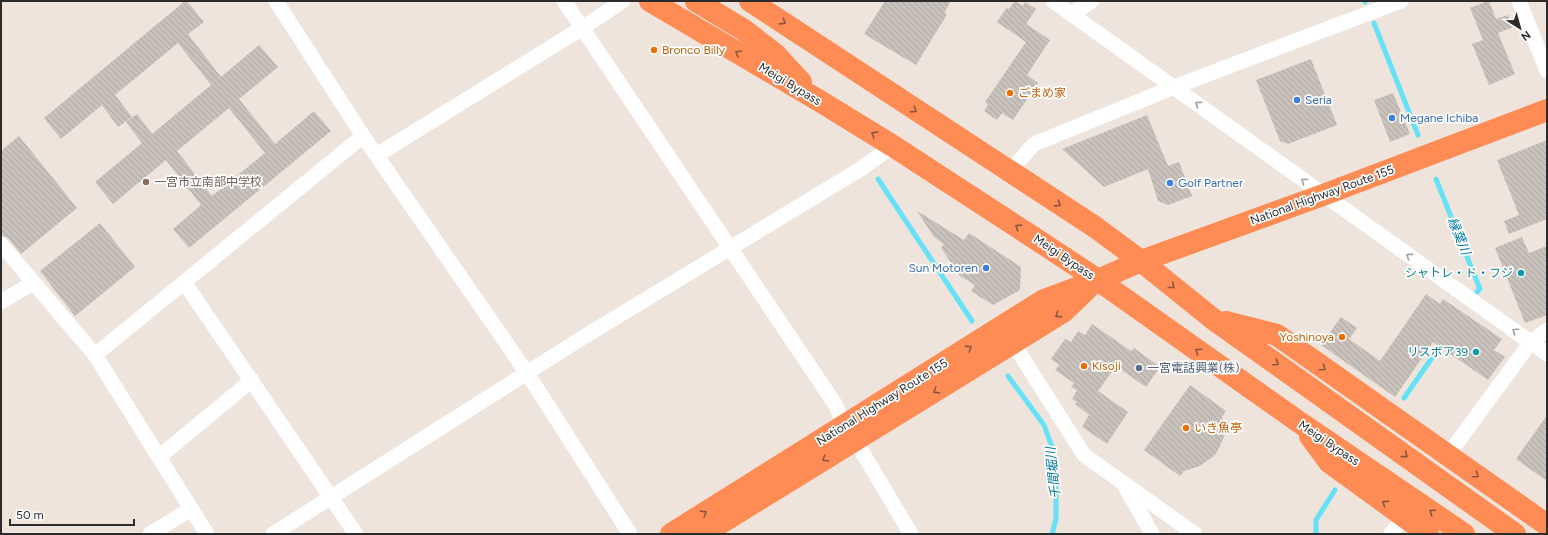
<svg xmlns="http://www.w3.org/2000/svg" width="1548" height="535" viewBox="0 0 1548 535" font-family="Figtree,'Noto Sans JP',sans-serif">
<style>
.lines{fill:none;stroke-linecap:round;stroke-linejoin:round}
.stream{stroke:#66e2f8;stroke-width:5}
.building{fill:url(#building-back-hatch);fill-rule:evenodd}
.street{stroke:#fff;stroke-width:15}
.highway{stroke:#ff8b55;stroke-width:22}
.oneway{stroke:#8a563e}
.oneway2{stroke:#a0a0a0}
.food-dot{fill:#e8710a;stroke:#fff;stroke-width:1.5}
.shop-dot{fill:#3f7fe0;stroke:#fff;stroke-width:1.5}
.education-dot{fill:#8d6e63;stroke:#fff;stroke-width:1.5}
.culture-dot{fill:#0f9aa8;stroke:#fff;stroke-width:1.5}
.service-dot{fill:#5c6f8a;stroke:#fff;stroke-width:1.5}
.labels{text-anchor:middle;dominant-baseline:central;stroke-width:3.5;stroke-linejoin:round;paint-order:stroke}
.food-label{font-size:12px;fill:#c56008;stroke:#fff;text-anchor:start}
.street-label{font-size:12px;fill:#2b2b2b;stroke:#fff}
.shop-label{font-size:12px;fill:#366cbe;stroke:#fff;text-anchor:start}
.education-label{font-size:12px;fill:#785e54;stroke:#fff;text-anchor:start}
.culture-label{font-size:12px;fill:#0d838f;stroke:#fff;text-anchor:end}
.service-label{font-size:12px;fill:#4e5e75;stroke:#fff;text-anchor:start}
.water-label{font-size:13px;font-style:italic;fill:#037ba0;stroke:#fff}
</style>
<defs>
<pattern id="building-back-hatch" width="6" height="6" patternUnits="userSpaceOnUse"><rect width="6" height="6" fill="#c9c1bb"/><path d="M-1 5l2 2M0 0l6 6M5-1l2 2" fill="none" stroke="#ada6a1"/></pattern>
</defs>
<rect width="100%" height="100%" fill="#eee4db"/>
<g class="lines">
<g class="stream">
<path d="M1365 1V2"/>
<path d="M1374 23 1418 135"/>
<path d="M878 179 972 321"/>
<path d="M1436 179 1480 289 1477 292"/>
<path d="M1008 376 1044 425 1052 447 1056 490V519L1052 534"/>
<path d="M1404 398 1443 342"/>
<path d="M1316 534V520L1335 490"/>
</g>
</g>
<g class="building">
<path d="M185 1H187L204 22 188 34 221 77 259 45 278 67 239 99 275 144 314 111 331 131 189 248 173 229 201 205 166 160 113 204 95 182 142 143 126 122 137 114 152 134 211 85 178 43 115 95 132 117 118 127 102 105 61 139 44 118ZM229 108 265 153 212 196 177 151Z"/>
<path d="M885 1H951L945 11 946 16 916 65 864 34Z"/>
<path d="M1015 1 1023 6 1025 2 1036 9 1026 24 1050 40 1027 75 1038 83 1013 120 1002 113 997 120 984 111 988 105 985 102 1026 42 997 22 1007 7 1009 9Z"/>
<path d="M1487 1H1489L1496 19 1508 15 1513 27 1498 33 1515 74 1489 85 1472 44 1483 40 1470 8Z"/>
<path d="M1311 59 1337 125 1288 144 1280 141 1256 80Z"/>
<path d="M1393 93 1410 134 1390 142 1374 100Z"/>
<path d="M1147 115 1168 166 1179 162 1192 196 1168 205 1158 201 1148 169 1104 187 1062 149Z"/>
<path d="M19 136 77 208 21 254 8 238 1 235V151Z"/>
<path d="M1547 140V219L1509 234 1504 221 1519 215 1497 160Z"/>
<path d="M917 211 964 240 969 233 1021 267 1020 290 993 305 971 291 975 285 960 276 941 248 944 244 934 237Z"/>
<path d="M100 223 135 267 75 316 40 271Z"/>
<path d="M1522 237 1529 253 1547 246V315L1525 323 1495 248Z"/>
<path d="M1426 294 1440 304 1443 299 1502 339 1494 350 1505 357 1488 380 1433 342 1395 397 1321 345 1341 317 1357 328 1349 339 1380 361Z"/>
<path d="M1092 324 1131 351 1134 348 1160 367 1146 387 1116 366 1098 391 1128 412 1107 444 1082 427 1089 415 1075 404 1077 402 1072 399 1077 390 1071 387 1074 383 1055 370 1059 365 1051 359 1065 339 1071 342 1078 331 1085 335Z"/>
<path d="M1190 385 1226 411 1222 417 1225 427V434L1219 448 1215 455 1200 466 1184 471 1180 476 1144 450Z"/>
<path d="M1547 415V481L1516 459Z"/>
</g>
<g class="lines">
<g class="street">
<path d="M276 1 363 136 527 373 630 534"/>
<path d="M564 1 835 404 845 426"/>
<path d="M1053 1 1547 354"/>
<path d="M1519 1 1547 71"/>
<path d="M1071 14 1092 1"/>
<path d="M377 155 582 28 623 1"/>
<path d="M1009 172 1034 144 1174 87 1401 1"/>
<path d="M1 244 95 355 207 534"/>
<path d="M184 282 356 534"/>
<path d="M1 302 33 283"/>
<path d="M1013 343 1084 455 1195 534"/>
<path d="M95 355 363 136"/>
<path d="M855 440 911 534"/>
<path d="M1448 455 1531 342 1547 330"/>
<path d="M159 457 252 380"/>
<path d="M1125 486 1152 534"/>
<path d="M150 534 191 509"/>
<path d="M273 534 582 338 859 170 893 146"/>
<path d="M1391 534 1404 517"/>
</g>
<g class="highway">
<path d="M650 1 818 100 893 146 1045 245 1098 280 1299 422 1464 534"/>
<path d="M696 1 744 30 775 54 801 82"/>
<path d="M750 1 1095 227 1141 261 1213 319 1515 534"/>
<path d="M1226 322 1277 335 1547 525"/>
<path d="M1310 436 1329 462 1428 534"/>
<path d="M671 534 1044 300 1098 280 1141 261 1323 195 1547 110"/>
<path d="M703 534 1063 312 1089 287"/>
</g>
</g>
<defs><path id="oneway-chevron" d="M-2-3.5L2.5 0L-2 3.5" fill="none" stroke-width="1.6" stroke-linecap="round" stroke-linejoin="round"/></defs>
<g class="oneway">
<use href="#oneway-chevron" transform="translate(783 22) rotate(33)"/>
<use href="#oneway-chevron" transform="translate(738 53) rotate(-149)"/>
<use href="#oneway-chevron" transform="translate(914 110) rotate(33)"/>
<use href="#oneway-chevron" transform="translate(874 134) rotate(-148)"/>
<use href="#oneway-chevron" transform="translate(1058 204) rotate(33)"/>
<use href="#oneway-chevron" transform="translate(1018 227) rotate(-147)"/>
<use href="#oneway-chevron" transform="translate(1172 286) rotate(39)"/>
<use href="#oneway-chevron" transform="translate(1058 315) rotate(147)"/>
<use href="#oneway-chevron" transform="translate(969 348) rotate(-32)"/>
<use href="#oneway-chevron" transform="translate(1198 351) rotate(-145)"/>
<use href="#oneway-chevron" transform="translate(1276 363) rotate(35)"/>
<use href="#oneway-chevron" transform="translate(1323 368) rotate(35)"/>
<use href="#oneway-chevron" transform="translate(936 391) rotate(148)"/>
<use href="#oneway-chevron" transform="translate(1405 455) rotate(36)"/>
<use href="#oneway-chevron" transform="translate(825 459) rotate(148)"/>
<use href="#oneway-chevron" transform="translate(1476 475) rotate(35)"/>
<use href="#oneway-chevron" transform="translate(1385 503) rotate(-144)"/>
<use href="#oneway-chevron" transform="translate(1432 512) rotate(-146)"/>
<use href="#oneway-chevron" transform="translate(704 513) rotate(-32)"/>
</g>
<g class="oneway2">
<use href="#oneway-chevron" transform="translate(1198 104) rotate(-144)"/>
<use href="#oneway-chevron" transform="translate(1304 181) rotate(-144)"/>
<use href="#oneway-chevron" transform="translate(1409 256) rotate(-144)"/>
<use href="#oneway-chevron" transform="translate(1515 331) rotate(-145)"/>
</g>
<g class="food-dot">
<circle cx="654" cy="50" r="4"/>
<circle cx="1010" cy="93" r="4"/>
<circle cx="1342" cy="337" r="4"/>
<circle cx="1084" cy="366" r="4"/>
<circle cx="1186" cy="428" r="4"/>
</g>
<g class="shop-dot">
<circle cx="1297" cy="100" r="4"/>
<circle cx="1392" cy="118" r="4"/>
<circle cx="1170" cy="183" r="4"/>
<circle cx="986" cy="268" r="4"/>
</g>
<circle class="education-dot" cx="146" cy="182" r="4"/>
<g class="culture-dot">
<circle cx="1521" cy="273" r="4"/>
<circle cx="1476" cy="352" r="4"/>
</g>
<circle class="service-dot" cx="1139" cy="368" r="4"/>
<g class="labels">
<g class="food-label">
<text x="662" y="50">Bronco Billy</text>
<text x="1018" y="93">ごまめ家</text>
<text x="1334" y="337" text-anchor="end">Yoshinoya</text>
<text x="1092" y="366">Kisoji</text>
<text x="1194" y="428">いき魚亭</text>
</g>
<g class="street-label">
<text transform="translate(790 84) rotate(31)">Meigi Bypass</text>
<text transform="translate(1322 195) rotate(-20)">National Highway Route 155</text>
<text transform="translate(1064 257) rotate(34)">Meigi Bypass</text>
<text transform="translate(882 402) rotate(-32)">National Highway Route 155</text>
<text transform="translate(1329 443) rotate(34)">Meigi Bypass</text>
</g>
<g class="shop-label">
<text x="1305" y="100">Seria</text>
<text x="1400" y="118">Megane Ichiba</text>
<text x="1178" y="183">Golf Partner</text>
<text x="978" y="268" text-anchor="end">Sun Motoren</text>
</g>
<g class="education-label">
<text x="154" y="182">一宮市立南部中学校</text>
</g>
<g class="culture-label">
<text x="1513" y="273">シャトレ・ド・フジ</text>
<text x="1468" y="352">リスボア39</text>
</g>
<g class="service-label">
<text x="1147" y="368">一宮電話興業(株)</text>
</g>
<g class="water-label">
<text transform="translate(1459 236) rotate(68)">縁葉川</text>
<text transform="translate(1053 473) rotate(-96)">千間堀川</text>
</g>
</g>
<rect width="1548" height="535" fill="none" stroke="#2b2b2b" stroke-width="4"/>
<g transform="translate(1520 28) rotate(143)" stroke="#ffffff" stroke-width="3" paint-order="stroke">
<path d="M0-3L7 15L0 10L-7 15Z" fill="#2b2b2b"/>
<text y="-6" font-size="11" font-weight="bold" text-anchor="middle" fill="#2b2b2b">N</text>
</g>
<path d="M10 519v6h124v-6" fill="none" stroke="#2b2b2b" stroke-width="2"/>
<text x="16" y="519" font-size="12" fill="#2b2b2b" stroke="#ffffff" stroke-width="3" paint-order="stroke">50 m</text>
</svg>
